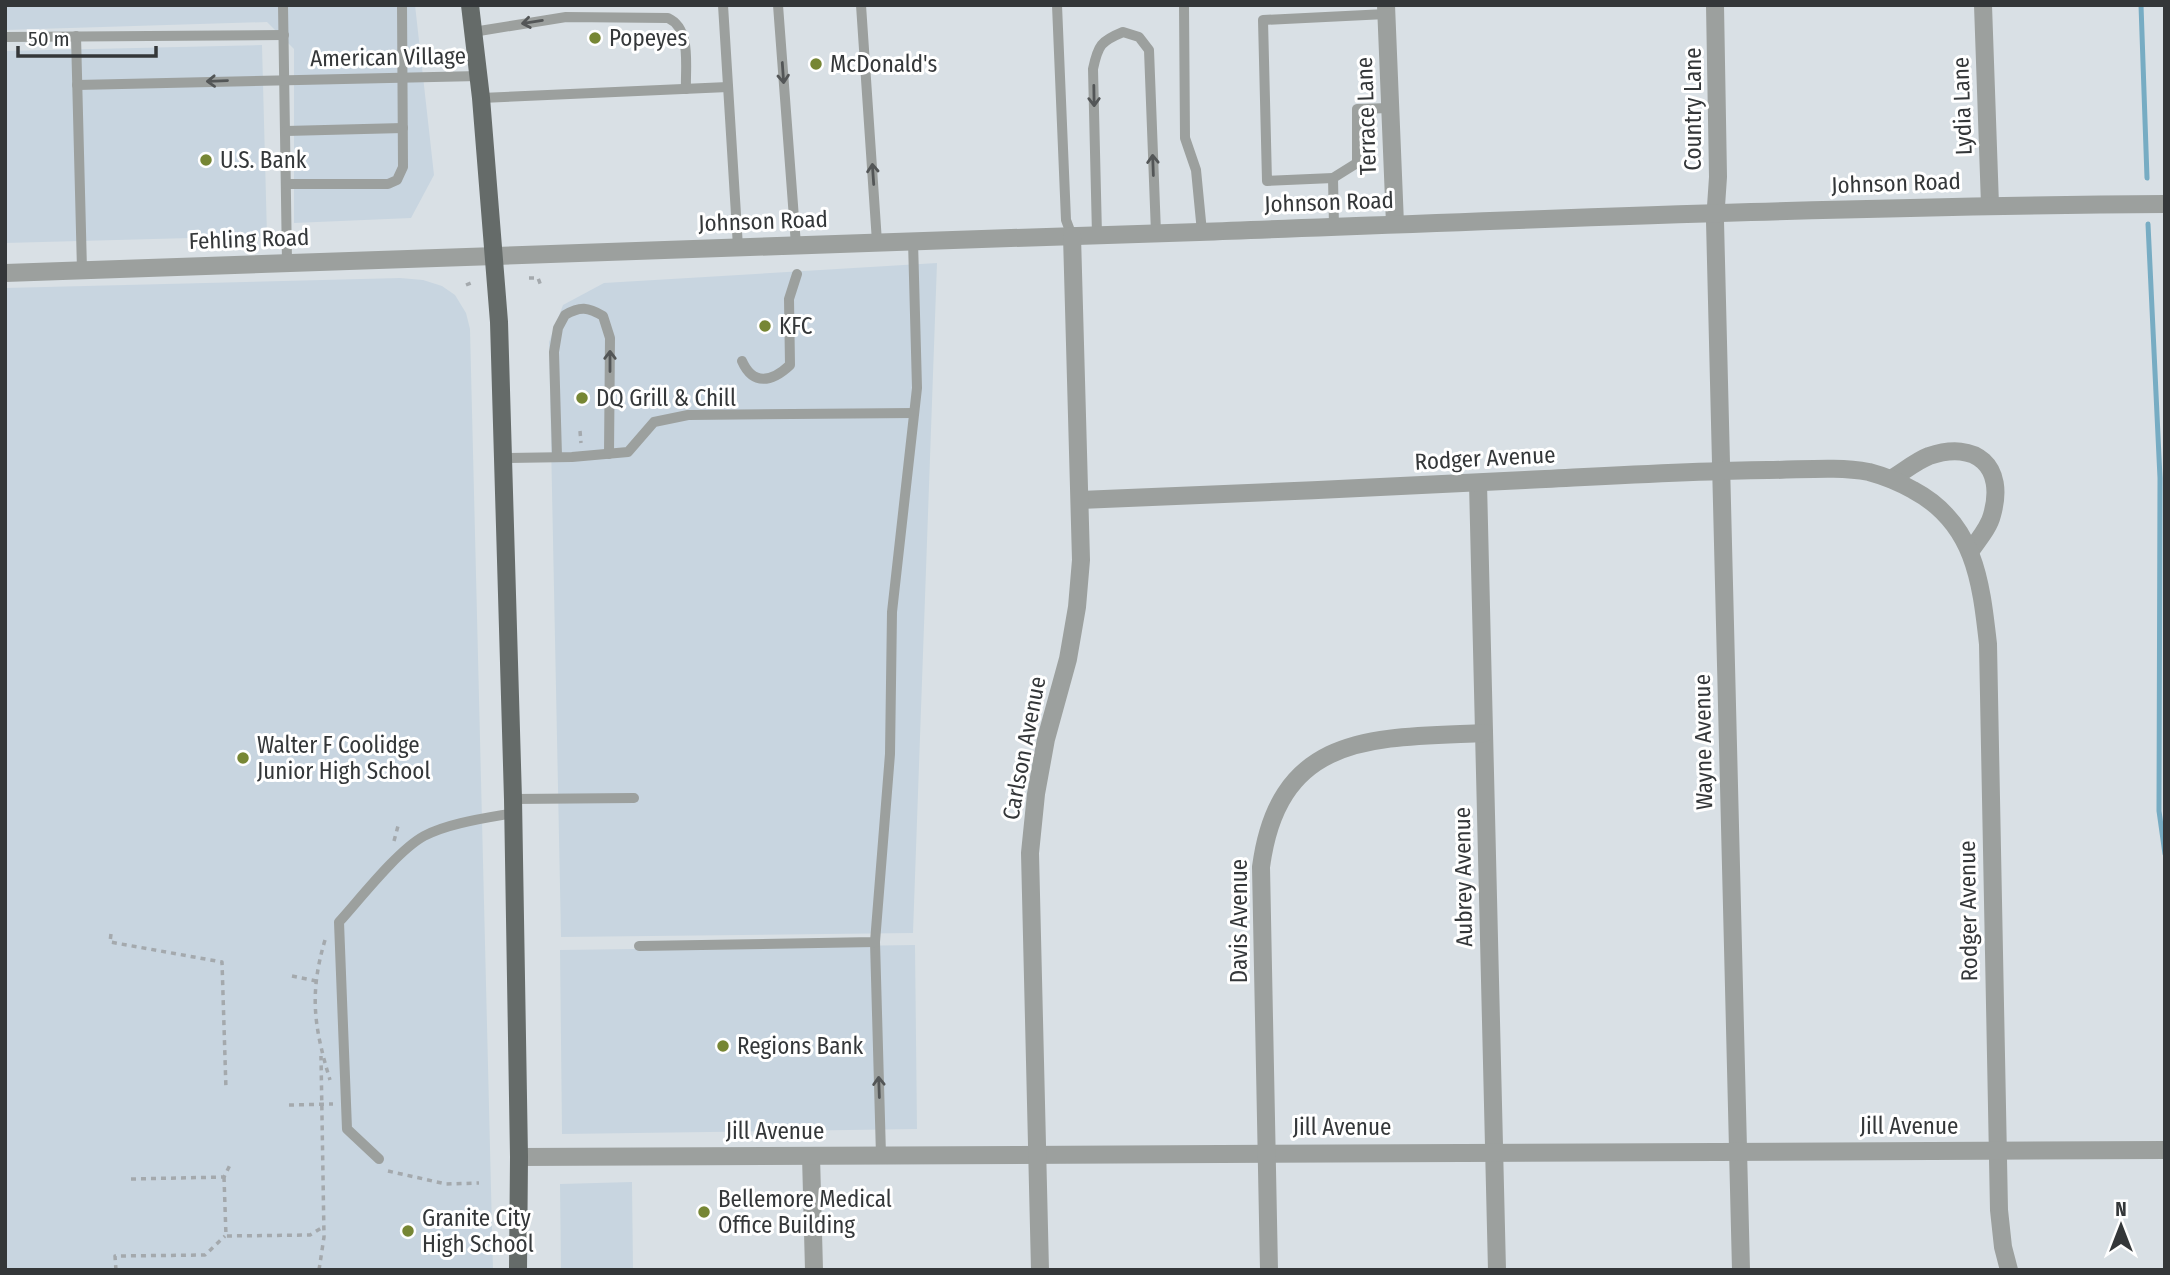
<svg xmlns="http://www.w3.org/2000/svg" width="2170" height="1275" viewBox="0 0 2170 1275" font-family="'Fira Sans Condensed',sans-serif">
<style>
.built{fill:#c8d5e0}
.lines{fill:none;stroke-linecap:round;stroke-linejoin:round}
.stream{stroke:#77acc3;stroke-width:5}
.path{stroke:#a4a9ad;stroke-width:3.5;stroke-dasharray:5 5;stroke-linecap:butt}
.service{stroke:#9ca09e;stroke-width:10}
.minor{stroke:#9ca09e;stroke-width:18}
.primary{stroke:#656b69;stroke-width:18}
.oneway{stroke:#535657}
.poi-dot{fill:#768634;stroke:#fff;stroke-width:2.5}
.labels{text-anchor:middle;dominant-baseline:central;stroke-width:6;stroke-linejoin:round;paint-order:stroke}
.poi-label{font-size:23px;fill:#343739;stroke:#fff;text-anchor:start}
.street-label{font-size:23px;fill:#343739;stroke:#fff}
</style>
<rect width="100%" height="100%" fill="#d9e0e5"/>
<g class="built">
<path d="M5 5H415L434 175 411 218 294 223V49L267 22 5 30Z"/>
<path d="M262 45 267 236 5 243V51Z"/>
<path d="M937 263 913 933 561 937 549 342 563 305 604 283Z"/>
<path d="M400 278 423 280 442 286 455 295 466 313 470 329 493 1270H5V288Z"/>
<path d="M915 945 917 1129 562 1134 560 950Z"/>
<path d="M632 1182 633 1270H561L560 1184Z"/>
</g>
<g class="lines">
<g class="stream">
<path d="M2141 5 2147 178"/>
<path d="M2148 224 2160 478 2159 811 2165 854"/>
</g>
<g class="path">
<path d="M529 278H538L541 286"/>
<path d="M466 285 471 283"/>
<path d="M580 431 581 443"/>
<path d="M394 841 398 826"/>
<path d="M111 934 110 942 222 962 226 1090"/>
<path d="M325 940C309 994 314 1027 330 1080"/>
<path d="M292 976 316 981"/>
<path d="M289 1105 333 1104"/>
<path d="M388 1171 446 1184 479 1183"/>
<path d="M224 1177 226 1236 310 1235 323 1227"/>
<path d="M131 1179 224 1177 231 1163"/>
<path d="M116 1270 115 1256 205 1255 225 1236"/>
<path d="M319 1270 324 1237 321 1056"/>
</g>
<g class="service">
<path d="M283 5 287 262"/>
<path d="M723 5 738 247"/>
<path d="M778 5 796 245"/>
<path d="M861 5 877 242"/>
<path d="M1057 5 1066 220 1072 236"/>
<path d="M1184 5 1185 138 1196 170 1202 232"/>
<path d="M473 32 566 17 668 18C692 29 685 67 686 89"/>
<path d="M76 36 82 270"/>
<path d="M5 37 284 35"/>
<path d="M77 85 479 76"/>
<path d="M481 98 728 87"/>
<path d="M286 131 403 128"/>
<path d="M1333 178 1357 163V109L1390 108"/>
<path d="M286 184H388L397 180 403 167 402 5"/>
<path d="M1334 227 1333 178 1267 181 1263 20 1386 14"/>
<path d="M1097 235 1093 69C1098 45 1101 41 1123 32L1139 37 1149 50 1156 233"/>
<path d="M742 361C753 386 772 382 790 365L789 299 797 274"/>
<path d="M557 456 554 352 558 328 565 315C580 306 588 307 603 316L610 338 609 454"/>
<path d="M504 458 572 457 628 452 654 422 688 415 914 413"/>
<path d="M513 799 634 798"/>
<path d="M875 942 881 1155"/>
<path d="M639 946 875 942 890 754 892 612 917 388 913 241"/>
<path d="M379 1159 347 1129 339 922C360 899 397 851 424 836 448 823 486 818 514 813"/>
</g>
<g class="minor">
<path d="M1386 5 1395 224"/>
<path d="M1715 5 1718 177 1715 221 1741 1270"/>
<path d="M1983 5 1990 205"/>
<path d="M5 273C403 257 801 245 1199 232 1521 220 1843 206 2165 204"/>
<path d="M1891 479C1903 472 1916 461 1929 456 1976 440 2006 466 1992 515 1989 528 1977 541 1970 552"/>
<path d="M1478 483 1497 1270"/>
<path d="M1080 500C1228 494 1377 488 1525 480 1606 476 1687 471 1768 470 1801 470 1837 466 1869 472 1884 476 1899 482 1913 490 1975 523 1981 582 1988 644L1999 1210 2003 1247 2009 1270"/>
<path d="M811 1156 814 1270"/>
<path d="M519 1157 2165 1150"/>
<path d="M1040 1270 1030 853 1036 794 1046 739 1068 659 1077 607 1081 560 1072 236"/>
<path d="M1269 1270 1261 867C1279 731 1375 738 1484 733"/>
</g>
<path class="primary" d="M470 5 481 98 499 322 513 799 519 1157 518 1270"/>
</g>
<defs><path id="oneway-shaft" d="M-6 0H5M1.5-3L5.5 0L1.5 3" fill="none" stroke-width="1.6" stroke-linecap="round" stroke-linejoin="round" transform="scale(1.75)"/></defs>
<g class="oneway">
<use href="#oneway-shaft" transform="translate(532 22) rotate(171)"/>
<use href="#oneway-shaft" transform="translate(783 73) rotate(86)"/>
<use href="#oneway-shaft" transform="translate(217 81) rotate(178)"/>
<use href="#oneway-shaft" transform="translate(1094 96) rotate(89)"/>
<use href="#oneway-shaft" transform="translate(1153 165) rotate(-92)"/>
<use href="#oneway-shaft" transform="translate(873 174) rotate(-94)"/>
<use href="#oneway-shaft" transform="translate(610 361) rotate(-90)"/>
<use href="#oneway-shaft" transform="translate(879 1087) rotate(-92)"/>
</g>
<g class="poi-dot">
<circle cx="595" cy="38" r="7"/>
<circle cx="816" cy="64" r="7"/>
<circle cx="206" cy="160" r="7"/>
<circle cx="765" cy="326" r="7"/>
<circle cx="582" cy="398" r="7"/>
<circle cx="243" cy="758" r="7"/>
<circle cx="723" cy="1046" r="7"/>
<circle cx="704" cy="1212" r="7"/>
<circle cx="408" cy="1231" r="7"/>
</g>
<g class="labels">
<g class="poi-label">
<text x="609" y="38">Popeyes</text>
<text x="830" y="64">McDonald's</text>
<text x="220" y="160">U.S. Bank</text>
<text x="779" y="326">KFC</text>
<text x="596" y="398">DQ Grill &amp; Chill</text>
<text x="257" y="745">Walter F Coolidge<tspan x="257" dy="26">Junior High School</tspan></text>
<text x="737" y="1046">Regions Bank</text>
<text x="718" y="1199">Bellemore Medical<tspan x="718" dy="26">Office Building</tspan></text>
<text x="422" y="1218">Granite City<tspan x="422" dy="26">High School</tspan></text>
</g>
<g class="street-label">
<text transform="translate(388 57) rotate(-1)">American Village</text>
<text transform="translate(1962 106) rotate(-92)">Lydia Lane</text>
<text transform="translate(1693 109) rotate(-90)">Country Lane</text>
<text transform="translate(1366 116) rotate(-92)">Terrace Lane</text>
<text transform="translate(1896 183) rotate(-2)">Johnson Road</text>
<text transform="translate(1329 202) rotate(-2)">Johnson Road</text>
<text transform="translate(763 221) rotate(-2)">Johnson Road</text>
<text transform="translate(249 239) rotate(-2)">Fehling Road</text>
<text transform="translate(1485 458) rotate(-3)">Rodger Avenue</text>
<text transform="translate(1703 742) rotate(-91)">Wayne Avenue</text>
<text transform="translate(1024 748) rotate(-79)">Carlson Avenue</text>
<text transform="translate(1463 877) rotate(-91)">Aubrey Avenue</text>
<text transform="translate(1968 911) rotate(-91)">Rodger Avenue</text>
<text transform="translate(1239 921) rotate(-90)">Davis Avenue</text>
<text x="1909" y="1126">Jill Avenue</text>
<text x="1342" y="1127">Jill Avenue</text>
<text x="775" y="1131">Jill Avenue</text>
</g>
</g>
<rect width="2170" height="1275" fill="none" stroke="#343739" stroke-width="14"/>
<g transform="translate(2121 1226)" stroke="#ffffff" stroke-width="5" paint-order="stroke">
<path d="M0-5L12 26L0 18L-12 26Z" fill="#343739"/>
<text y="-10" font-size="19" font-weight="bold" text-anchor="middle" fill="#343739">N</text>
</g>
<path d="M18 46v10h138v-10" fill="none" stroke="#343739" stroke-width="3.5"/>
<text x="28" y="46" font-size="21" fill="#343739" stroke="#ffffff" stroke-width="5" paint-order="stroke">50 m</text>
</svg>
